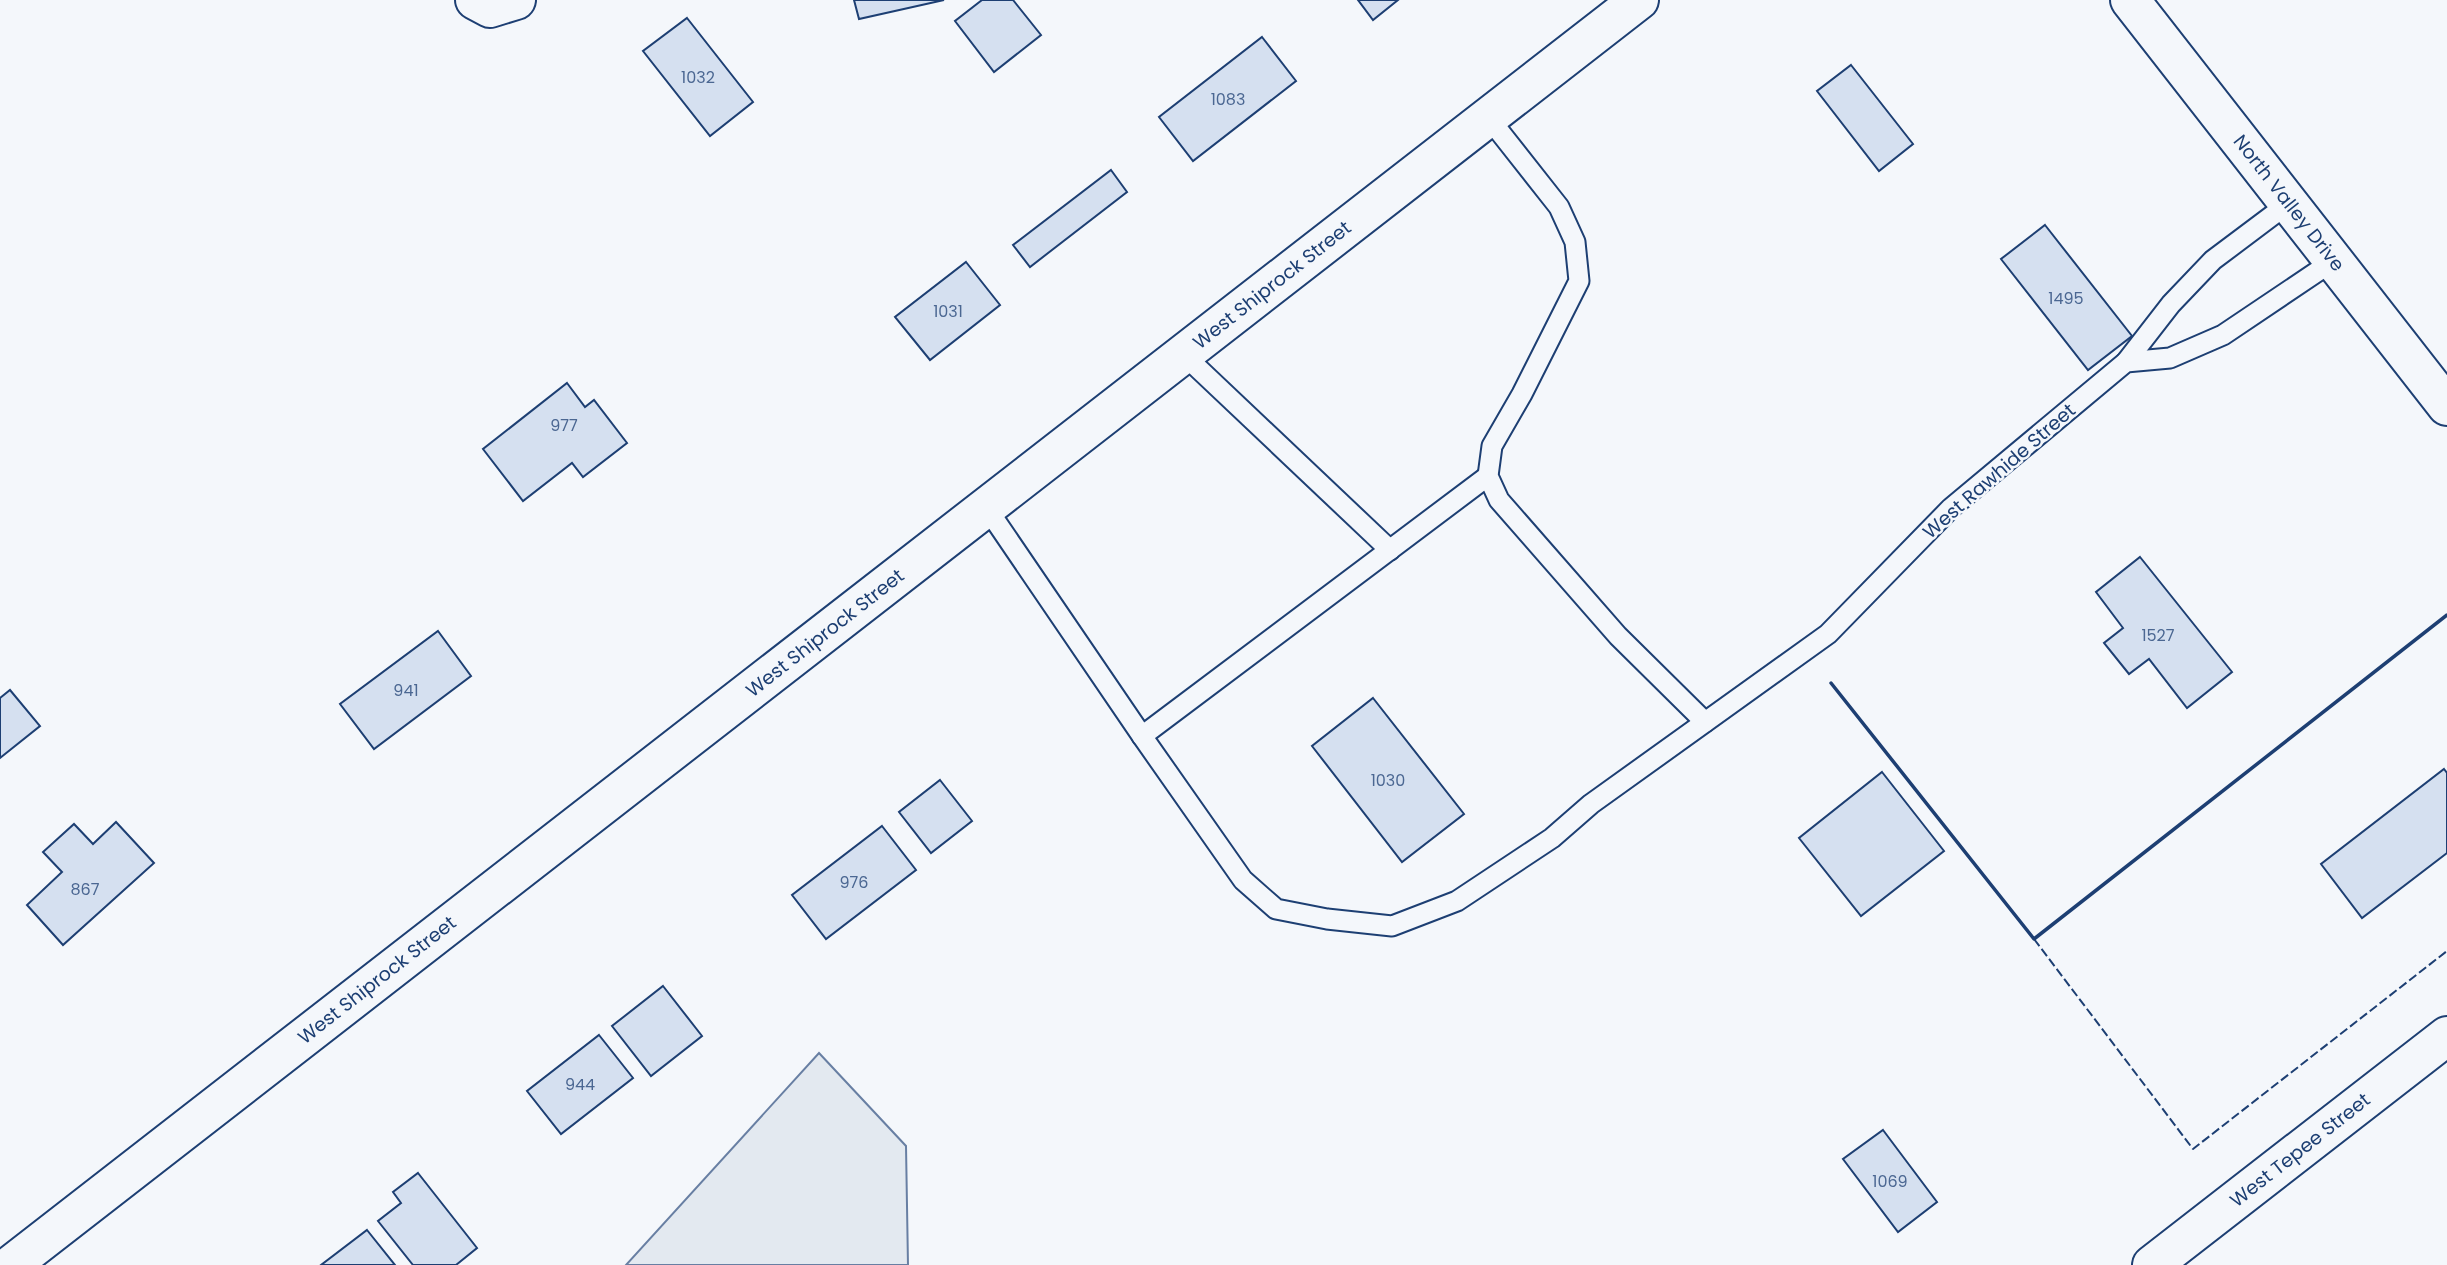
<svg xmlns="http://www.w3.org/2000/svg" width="2447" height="1265" viewBox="0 0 2447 1265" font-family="Poppins,sans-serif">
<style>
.green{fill:#e3e9f0;stroke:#687fa3;stroke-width:2}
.building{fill:#d5e0f0;stroke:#1d3f73;stroke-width:2}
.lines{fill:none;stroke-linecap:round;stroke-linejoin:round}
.lane-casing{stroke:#1d3f73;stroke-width:23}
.street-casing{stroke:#1d3f73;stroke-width:42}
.lane{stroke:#f4f7fb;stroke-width:19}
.street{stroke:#f4f7fb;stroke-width:38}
.fence{stroke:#1d3f73;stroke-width:2;stroke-dasharray:9 3.5;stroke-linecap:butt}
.wall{stroke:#1d3f73;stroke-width:3.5}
.labels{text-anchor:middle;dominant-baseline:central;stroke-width:5;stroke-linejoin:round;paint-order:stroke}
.number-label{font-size:16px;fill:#4b6792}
.street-label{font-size:19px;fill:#1d3f73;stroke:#f4f7fb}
</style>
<rect width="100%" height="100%" fill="#f4f7fb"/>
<path class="green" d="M819 1053 906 1146 908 1265H626Z"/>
<g class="building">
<path d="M854 0H944L859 19Z"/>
<path d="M982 0H1013L1041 35 994 72 955 21Z"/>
<path d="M1358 0H1398L1373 20Z"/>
<path d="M687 18 753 102 710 136 643 51Z"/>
<path d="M1262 37 1296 81 1193 161 1159 117Z"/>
<path d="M1851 65 1913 144 1879 171 1817 91Z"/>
<path d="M1111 170 1127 192 1030 267 1013 245Z"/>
<path d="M2045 225 2132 336 2088 370 2001 259Z"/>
<path d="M966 262 1000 305 930 360 895 317Z"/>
<path d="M567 383 585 407 594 400 627 443 583 477 572 463 523 501 483 449Z"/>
<path d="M2140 557 2232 672 2187 708 2149 659 2129 674 2104 643 2123 628 2096 592Z"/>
<path d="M438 631 471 676 374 749 340 704Z"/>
<path d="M10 690 40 726 0 758V698Z"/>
<path d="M1373 698 1464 814 1402 862 1312 746Z"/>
<path d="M2444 769 2447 773V853L2362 918 2321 864Z"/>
<path d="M1882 772 1944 851 1861 916 1799 838Z"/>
<path d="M940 780 972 821 931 853 899 812Z"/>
<path d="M116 822 154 863 63 945 27 905 62 872 43 852 74 824 93 844Z"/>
<path d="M882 826 916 870 826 939 792 895Z"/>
<path d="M663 986 702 1036 651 1076 612 1026Z"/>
<path d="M599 1035 633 1078 561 1134 527 1091Z"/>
<path d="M1883 1130 1937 1202 1898 1232 1843 1159Z"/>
<path d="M418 1173 477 1248 456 1265H413L378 1221 401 1203 393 1192Z"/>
<path d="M367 1230 395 1265H321Z"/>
</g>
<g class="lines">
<defs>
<g id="lane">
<path d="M1488 117 1559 207 1575 242 1579 281 1522 394 1492 446 1488 476 1499 500 1618 636 1705 722"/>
<path d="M1183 354 1390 550"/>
<path d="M2126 362 2171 304 2213 260 2289 203"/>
<path d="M986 507 1142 736 1243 880 1276 909 1327 919 1392 926 1457 901 1552 838 1591 804 1828 634 1951 508 2126 362 2170 358 2223 335 2333 261"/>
<path d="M1142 736 1488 476"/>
</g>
<g id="street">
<path d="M475 0 490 8 516 0"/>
<path d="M2130 0 2447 406"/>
<path d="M11 1265 1639 0"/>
<path d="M2152 1265 2447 1036"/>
</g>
</defs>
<use href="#lane" class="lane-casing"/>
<use href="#street" class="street-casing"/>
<use href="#lane" class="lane"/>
<use href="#street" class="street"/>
<path class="fence" d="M2034 939 2193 1149 2447 951"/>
<path class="wall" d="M1831 683 2034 939 2447 615"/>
</g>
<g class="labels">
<g class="number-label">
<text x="698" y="77">1032</text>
<text x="1228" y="99">1083</text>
<text x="2066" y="298">1495</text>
<text x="948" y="311">1031</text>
<text x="564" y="425">977</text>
<text x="2158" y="635">1527</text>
<text x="406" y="690">941</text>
<text x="1388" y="780">1030</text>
<text x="854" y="882">976</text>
<text x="85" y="889">867</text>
<text x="580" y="1084">944</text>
<text x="1890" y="1181">1069</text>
</g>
<g class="street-label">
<text transform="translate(2289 203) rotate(52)">North Valley Drive</text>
<text transform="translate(1272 285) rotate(-38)">West Shiprock Street</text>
<text transform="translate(1999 471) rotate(-41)">West Rawhide Street</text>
<text transform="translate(825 633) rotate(-38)">West Shiprock Street</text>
<text transform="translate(377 980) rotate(-38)">West Shiprock Street</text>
<text transform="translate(2300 1150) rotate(-38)">West Tepee Street</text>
</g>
</g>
</svg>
